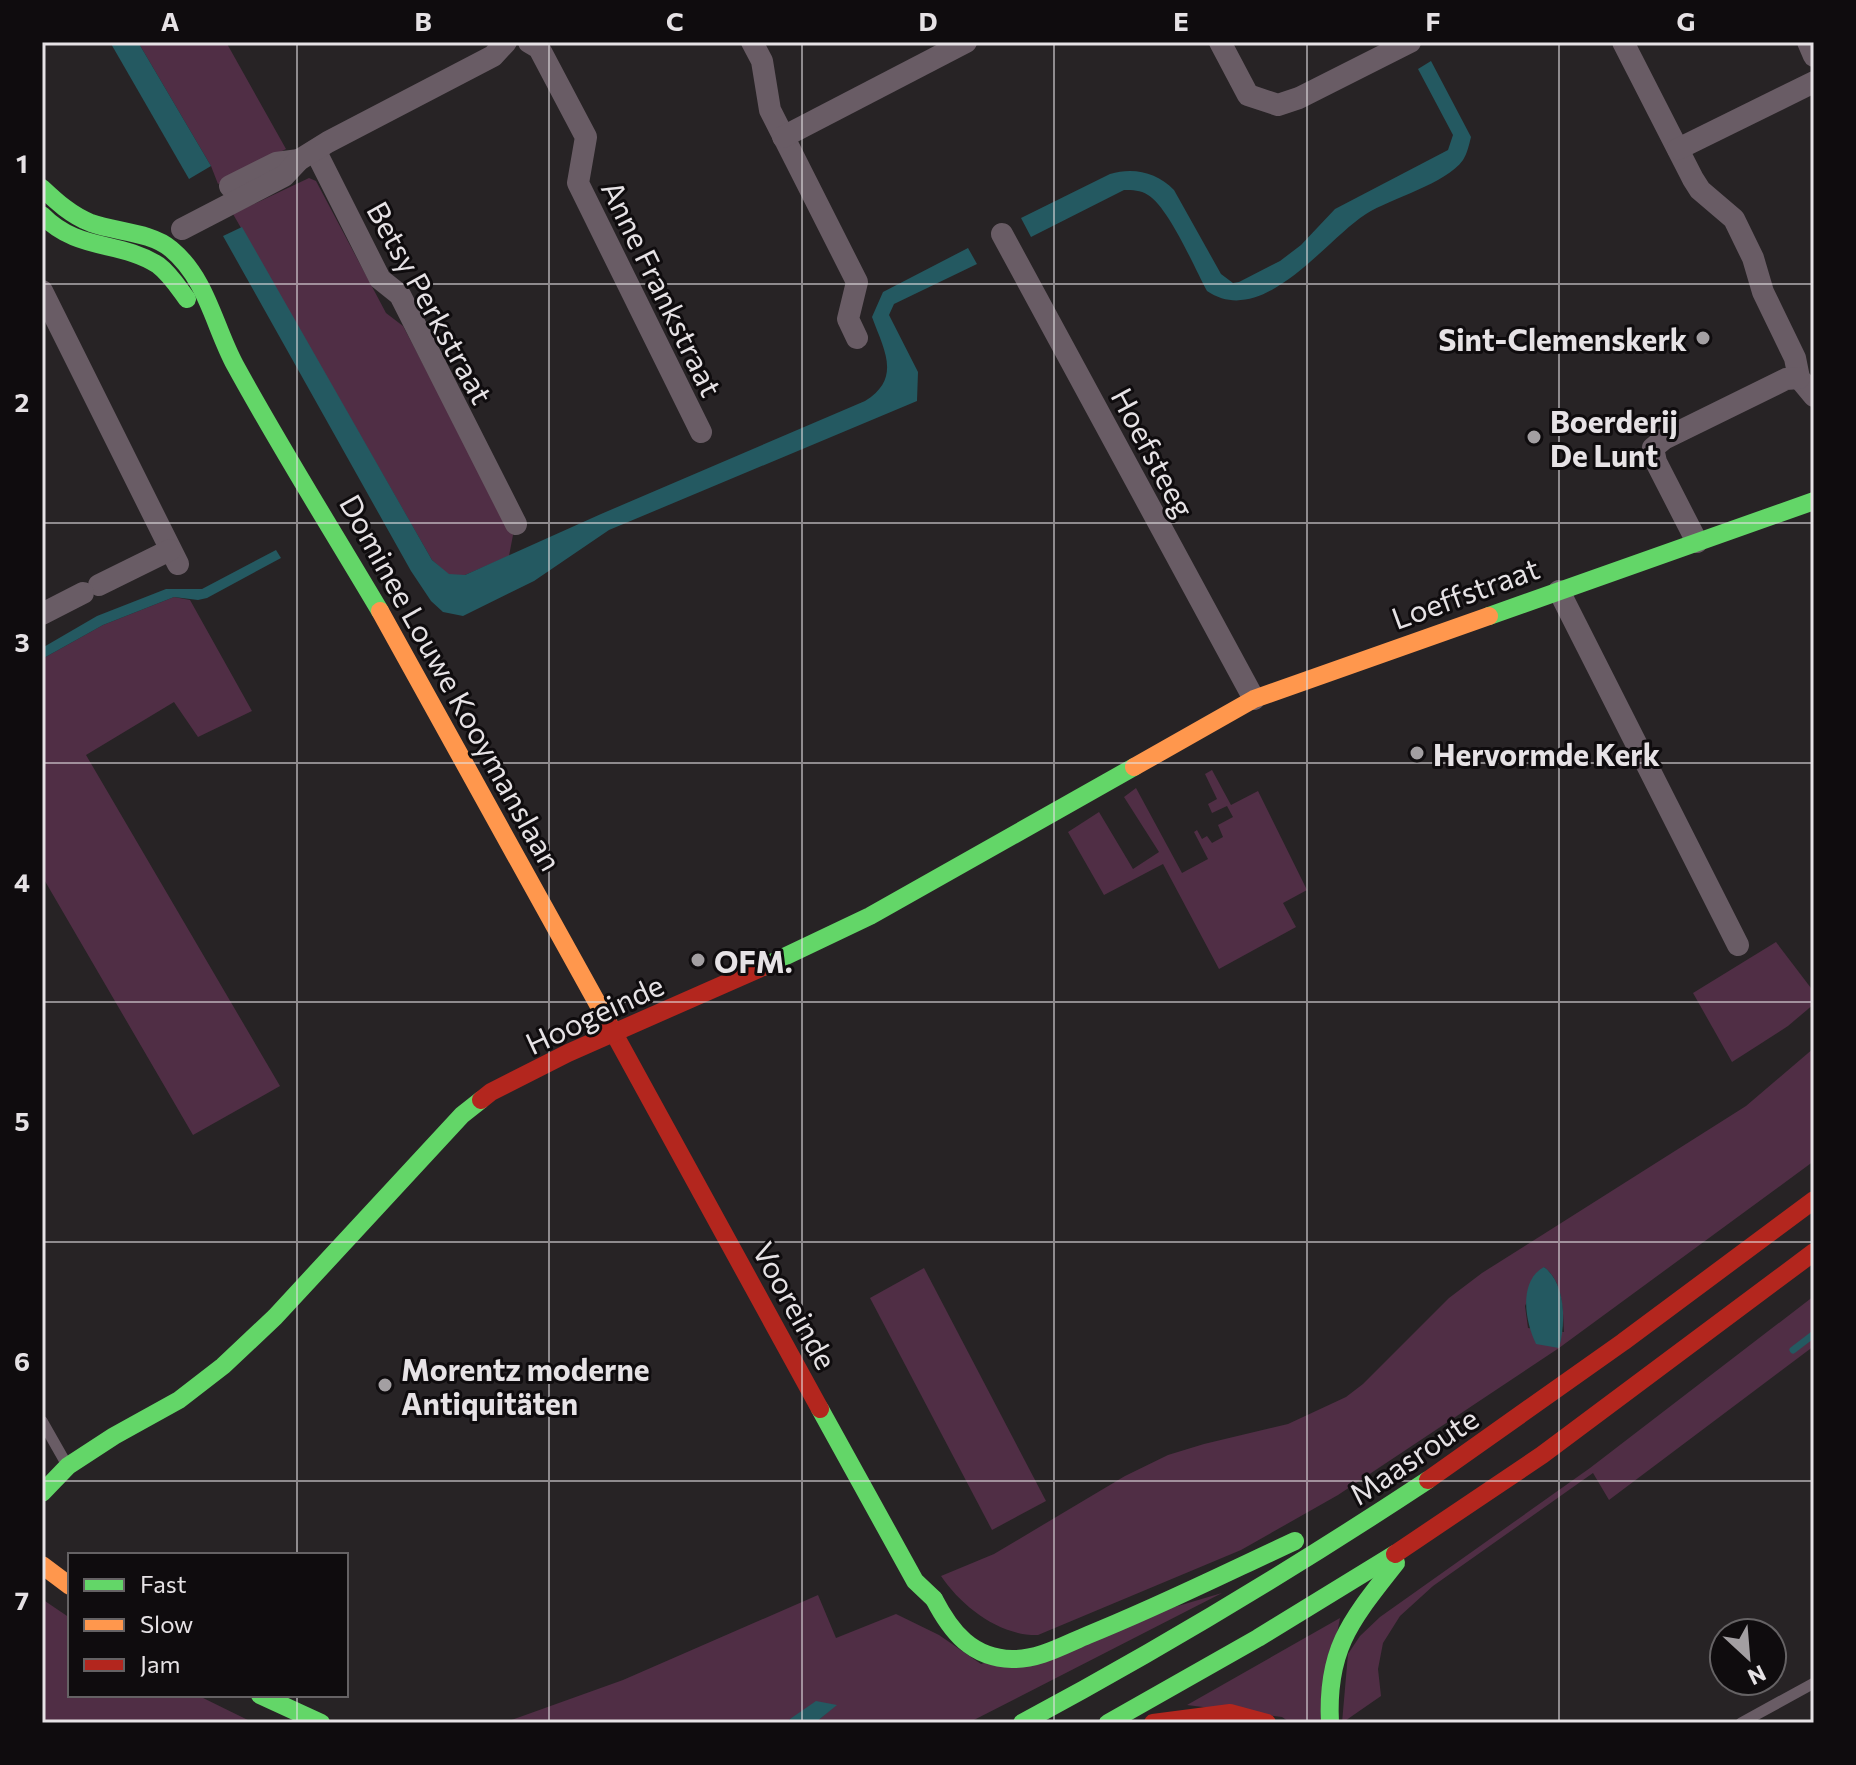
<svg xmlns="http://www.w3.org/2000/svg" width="1856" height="1765" viewBox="0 0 1856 1765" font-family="Commissioner,sans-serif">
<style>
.green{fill:#502e45;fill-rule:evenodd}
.water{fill:#245961}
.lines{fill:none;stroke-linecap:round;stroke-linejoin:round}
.stream{stroke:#245961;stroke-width:7}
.lane{stroke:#695c65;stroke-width:11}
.street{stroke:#695c65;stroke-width:22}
.fast{stroke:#63d668;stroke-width:18}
.slow{stroke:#ff974d;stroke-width:18}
.jam{stroke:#b3261e;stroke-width:18}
.grid{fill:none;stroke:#e6e2e5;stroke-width:2;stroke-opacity:0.55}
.poi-dot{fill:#a39fa2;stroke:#0f0c0e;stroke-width:3}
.labels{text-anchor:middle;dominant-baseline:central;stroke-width:6;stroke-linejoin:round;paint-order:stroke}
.street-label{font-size:30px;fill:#e6e2e5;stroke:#0f0c0e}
.poi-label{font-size:30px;font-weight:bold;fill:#e6e2e5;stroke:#0f0c0e;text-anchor:start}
.neatline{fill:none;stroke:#e6e2e5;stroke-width:3}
.grid-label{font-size:26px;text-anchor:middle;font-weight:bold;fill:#e6e2e5}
</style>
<rect width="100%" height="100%" fill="#272325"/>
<g class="green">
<path d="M138 42H226L286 149 218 184 211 166Z"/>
<path d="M309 178 316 181 386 313 403 326 513 535 509 556 465 575H449L432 560 233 214Z"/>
<path d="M174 597 190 600 252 711 198 737 174 702 86 755 280 1086 193 1135 42 876V659L103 625Z"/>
<path d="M1212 770 1231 805 1258 791 1307 890 1283 903 1296 927 1219 969 1163 864 1104 895 1068 832 1099 812 1133 869 1159 852 1124 797 1136 788 1182 873 1208 859 1194 832 1197 830 1202 839 1207 836 1212 843 1223 837 1218 825 1233 817 1227 806 1212 813 1208 804 1217 799 1205 774Z"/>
<path d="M1776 942 1814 992V1004L1788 1026 1732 1062 1693 993Z"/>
<path d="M1814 1048V1161L1559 1348 1338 1495 1241 1550 1038 1635C1000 1636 962 1607 941 1576L994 1554 1125 1476 1168 1455 1204 1444 1288 1424 1346 1397 1363 1384 1449 1298 1482 1273 1746 1106ZM1544 1267C1563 1281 1563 1310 1564 1332L1528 1328 1525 1306Z"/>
<path d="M924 1268 1046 1501 992 1530 870 1298Z"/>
<path d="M1814 1296V1346L1609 1500 1593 1473 1433 1586 1400 1616 1383 1643 1378 1669 1381 1696 1342 1723 1348 1654 1360 1636 1380 1617 1590 1468Z"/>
<path d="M1222 1593 968 1723H815L836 1705 790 1719 788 1723H503L623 1680 818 1595 836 1638 896 1614 939 1635 981 1664Z"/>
<path d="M42 1599 70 1618V1695H197L254 1723H42Z"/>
<path d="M1340 1618 1320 1723H1291L1282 1717 1187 1705Z"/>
</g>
<g class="water">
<path d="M110 42H138L211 166 189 179Z"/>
<path d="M1431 61 1471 137C1469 145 1467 154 1463 160 1446 184 1391 198 1366 214 1324 241 1263 329 1207 291 1194 267 1169 208 1148 195 1140 190 1133 190 1124 190L1031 237 1021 218 1110 174C1133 167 1157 172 1174 190L1221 274 1233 283 1239 282 1280 261 1301 245 1335 209 1448 150 1453 135 1418 69Z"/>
<path d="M242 227 432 560 449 574 465 575 601 514 865 401C902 378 884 350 872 317L883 292 968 248 977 264 894 304 889 315 918 372 917 401 609 530 534 581 463 616 443 612 431 601 411 571 223 236Z"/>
<path d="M276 550 281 558 207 598 198 600 174 597 103 625 42 659V648L97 616 166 589H202Z"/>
<path d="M1544 1267C1566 1283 1566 1324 1559 1348L1536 1344C1525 1322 1518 1281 1544 1267Z"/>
<path d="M816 1701 837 1705 815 1723H788L790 1719Z"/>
</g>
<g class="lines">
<path class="stream" d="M1793 1350 1814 1334"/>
<g class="lane">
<path d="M42 1421 67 1465"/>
<path d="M1741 1723 1814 1683"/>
</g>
<g class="street">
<path d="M529 42 539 48 586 137 578 183 701 432"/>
<path d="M752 42 762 61 770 110 857 282 848 319 857 338"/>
<path d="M1220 42 1248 95 1278 105 1299 98 1410 42"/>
<path d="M1623 42 1693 179 1700 190 1734 219 1753 258 1763 292 1795 358 1799 378 1814 396"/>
<path d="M1808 42 1814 56"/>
<path d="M783 137 966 42"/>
<path d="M1678 149 1814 82"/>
<path d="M316 152 380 279 400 295 516 524"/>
<path d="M230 186 276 163 299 160"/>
<path d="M182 229 284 176 299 160 328 142 493 56 506 42"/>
<path d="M1002 234 1254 699"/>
<path d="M42 291 178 564"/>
<path d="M1697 542 1656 462 1653 448 1664 439 1786 379 1799 378"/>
<path d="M99 585 170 550"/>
<path d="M1559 591 1738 945"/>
<path d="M42 614 83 593"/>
</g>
<g class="fast">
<path d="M42 188C57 202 71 215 91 223 116 232 151 232 171 249 207 279 214 326 235 365 281 449 332 530 380 611"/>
<path d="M42 215C78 252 119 240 158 265 170 274 178 287 187 299"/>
<path d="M1489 616 1814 501"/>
<path d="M763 967 870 916 1134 767"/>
<path d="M820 1409 915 1581 934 1599"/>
<path d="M42 1493 68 1466 114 1436 179 1400 223 1366 275 1317 462 1115 481 1100"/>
<path d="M934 1599C951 1632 972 1658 1012 1659 1038 1660 1064 1645 1088 1635 1158 1607 1226 1573 1295 1541"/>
<path d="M260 1695 321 1723"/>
<path d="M1022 1723C1162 1648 1296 1567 1428 1480"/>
<path d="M1108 1723 1258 1638 1395 1554"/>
<path d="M1330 1723C1326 1648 1352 1619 1396 1563"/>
</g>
<g class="slow">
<path d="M380 611 610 1026"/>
<path d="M1134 767 1254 699 1489 616"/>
<path d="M42 1565 70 1586"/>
</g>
<g class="jam">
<path d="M610 1026 820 1409"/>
<path d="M481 1100 491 1092 568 1053 763 967"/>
<path d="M1428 1480 1623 1342 1814 1200"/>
<path d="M1395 1554 1542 1455 1814 1252"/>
<path d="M1153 1723 1230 1713 1267 1723"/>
</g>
</g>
<path class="grid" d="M297 42V1555M549 42V1723M802 42V1723M1054 42V1723M1307 42V1723M1559 42V1723M42 284H1814M42 523H1814M42 763H1814M42 1002H1814M42 1242H1814M42 1481H1814M297 1695V1723"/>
<g class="poi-dot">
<circle cx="1703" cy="338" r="8"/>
<circle cx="1534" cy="437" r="8"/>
<circle cx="1417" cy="753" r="8"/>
<circle cx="698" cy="960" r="8"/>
<circle cx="385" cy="1385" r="8"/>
</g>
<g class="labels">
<g class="street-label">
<text transform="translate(663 288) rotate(64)">Anne Frankstraat</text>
<text transform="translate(431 302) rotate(61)">Betsy Perkstraat</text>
<text transform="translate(1154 452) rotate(62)">Hoefsteeg</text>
<text transform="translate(1465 592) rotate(-20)">Loeffstraat</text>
<text transform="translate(452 682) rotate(61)">Dominee Louwe Kooymanslaan</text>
<text transform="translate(594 1013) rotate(-25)">Hoogeinde</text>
<text transform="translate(796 1305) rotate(61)">Vooreinde</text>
<text transform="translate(1413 1455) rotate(-34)">Maasroute</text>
</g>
<g class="poi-label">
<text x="1687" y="338" text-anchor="end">Sint-Clemenskerk</text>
<text x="1550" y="420">Boerderij<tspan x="1550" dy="34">De Lunt</tspan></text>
<text x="1433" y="753">Hervormde Kerk</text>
<text x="714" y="960">OFM.</text>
<text x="401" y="1368">Morentz moderne<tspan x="401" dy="34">Antiquitäten</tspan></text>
</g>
</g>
<rect width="1856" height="1765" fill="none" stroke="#0f0c0e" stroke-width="88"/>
<rect x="68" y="1553" width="280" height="144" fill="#0f0c0e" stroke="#656264" stroke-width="2"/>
<rect x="84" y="1579" width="40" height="12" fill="#63d668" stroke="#656264" stroke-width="2"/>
<text x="140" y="1593" font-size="24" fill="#e6e2e5">Fast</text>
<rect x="84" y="1619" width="40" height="12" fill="#ff974d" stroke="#656264" stroke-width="2"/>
<text x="140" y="1633" font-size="24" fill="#e6e2e5">Slow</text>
<rect x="84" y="1659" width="40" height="12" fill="#b3261e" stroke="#656264" stroke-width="2"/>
<text x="140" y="1673" font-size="24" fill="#e6e2e5">Jam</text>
<g transform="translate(1748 1657) rotate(154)"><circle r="38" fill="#0f0c0e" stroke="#656264" stroke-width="2"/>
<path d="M0-6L14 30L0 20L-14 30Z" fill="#a39fa2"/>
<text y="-12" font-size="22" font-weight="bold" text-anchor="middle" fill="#e6e2e5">N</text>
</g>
<rect x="44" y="44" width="1768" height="1677" class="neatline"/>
<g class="grid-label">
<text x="170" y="31">A</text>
<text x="423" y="31">B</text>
<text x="675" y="31">C</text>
<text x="928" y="31">D</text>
<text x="1181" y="31">E</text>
<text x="1433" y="31">F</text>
<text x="1686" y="31">G</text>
<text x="22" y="173">1</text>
<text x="22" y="412">2</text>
<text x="22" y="652">3</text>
<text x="22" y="892">4</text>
<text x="22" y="1131">5</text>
<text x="22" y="1371">6</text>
<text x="22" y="1610">7</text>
</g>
</svg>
